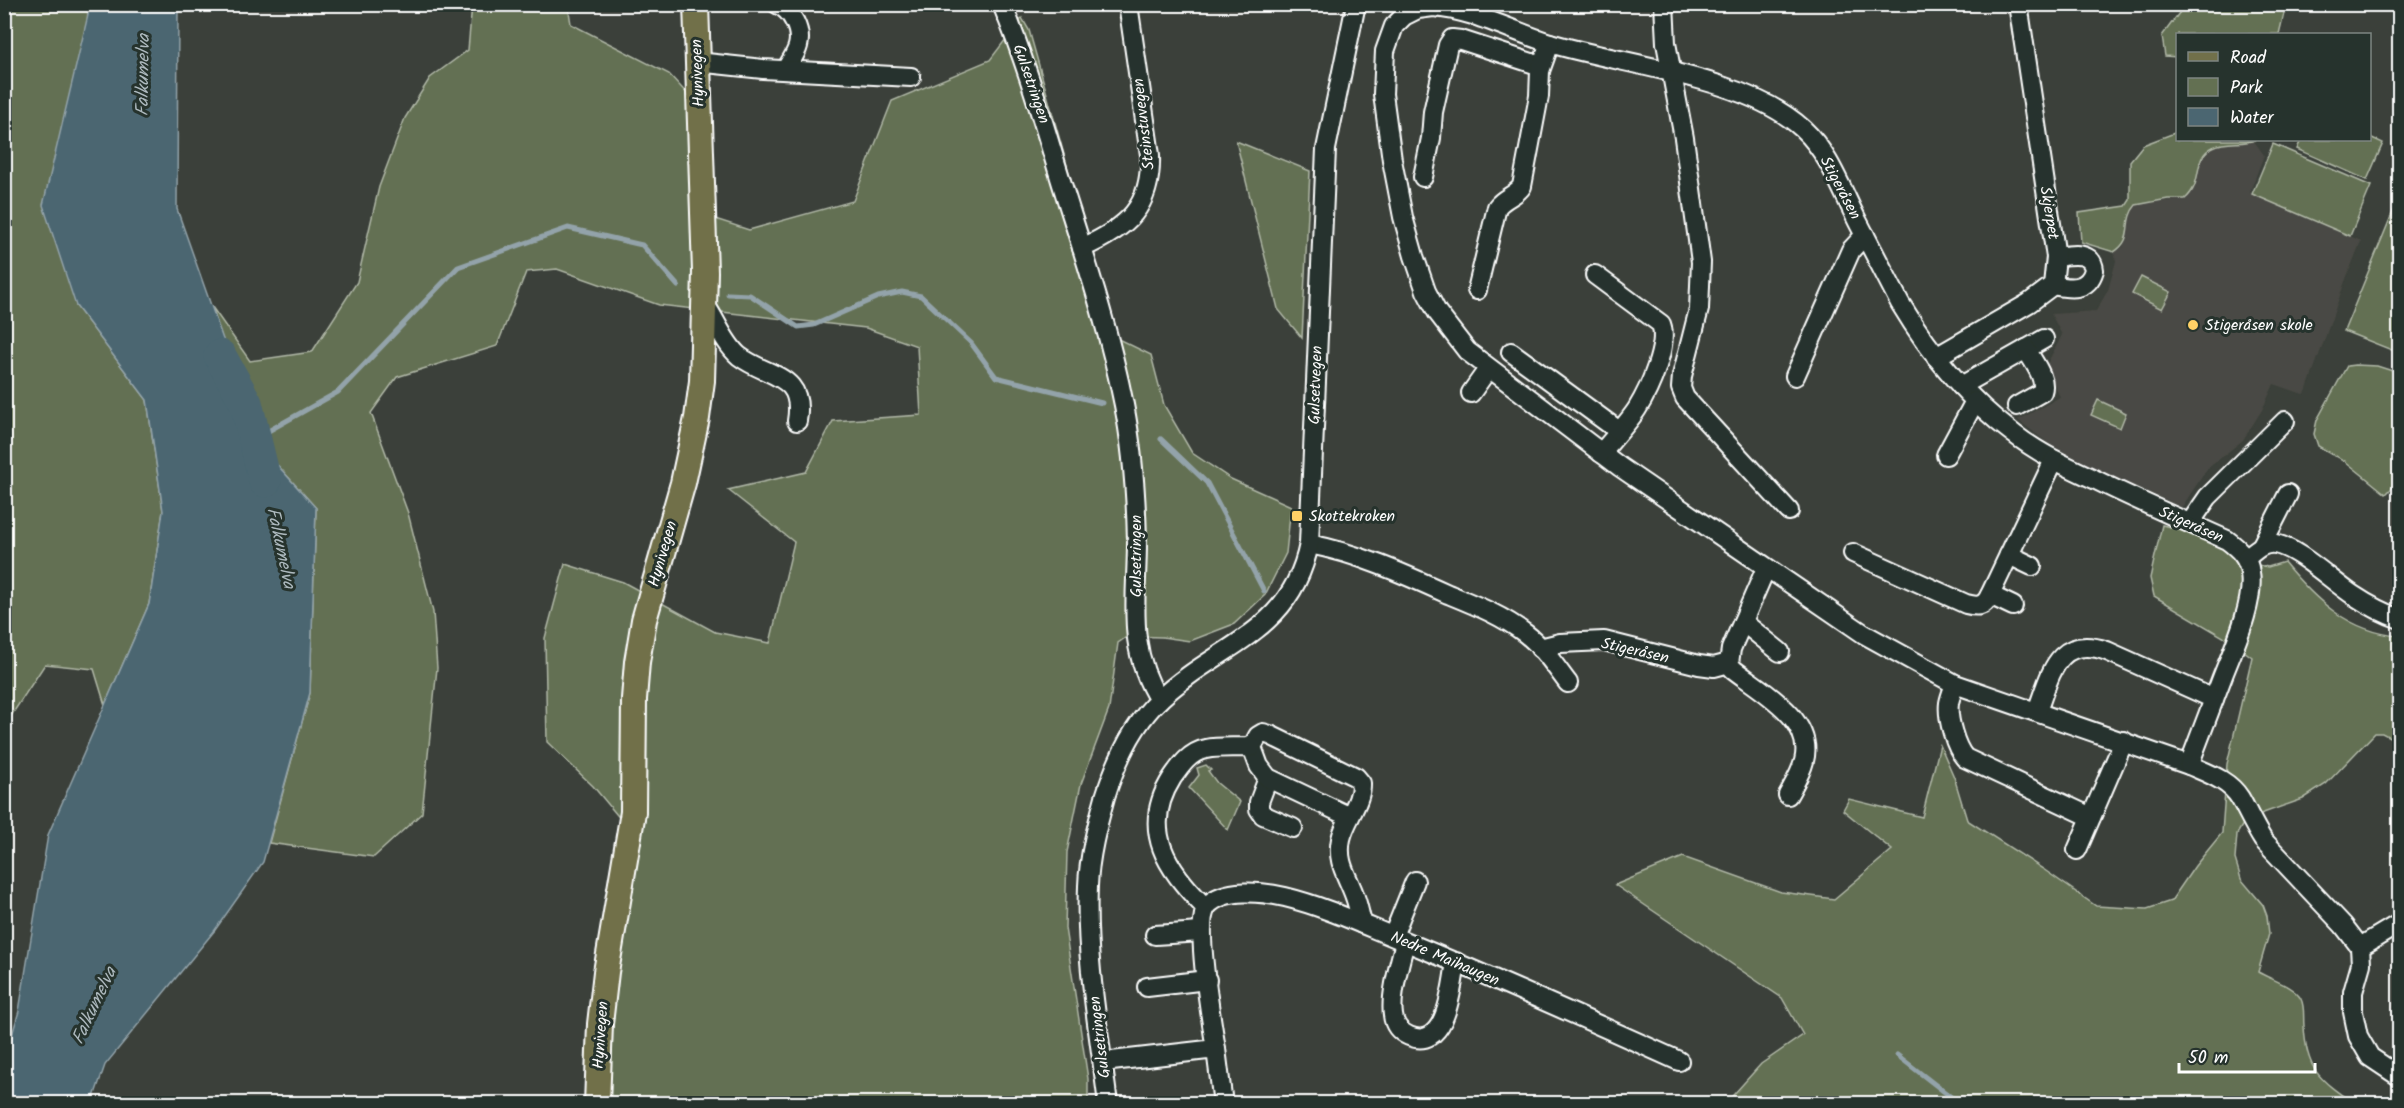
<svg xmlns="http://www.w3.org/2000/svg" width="2404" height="1108" viewBox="0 0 2404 1108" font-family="Kalam,sans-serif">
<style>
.built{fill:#494944}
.green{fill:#637052;stroke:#b1b8a8;stroke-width:1.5}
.water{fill:#4b6671;stroke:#93a3aa;stroke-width:1.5}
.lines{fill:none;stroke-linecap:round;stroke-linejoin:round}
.stream{stroke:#93a3aa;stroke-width:5}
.river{stroke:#4b6671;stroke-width:33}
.minor-casing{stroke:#fff;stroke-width:22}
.major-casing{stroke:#fff;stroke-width:28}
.minor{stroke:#26332d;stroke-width:18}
.major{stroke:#71704a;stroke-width:24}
.poi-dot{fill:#ffd166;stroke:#26332d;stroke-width:2}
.labels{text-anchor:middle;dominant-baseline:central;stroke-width:6;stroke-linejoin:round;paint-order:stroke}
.street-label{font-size:16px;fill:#fff;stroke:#26332d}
.poi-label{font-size:16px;fill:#fff;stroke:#26332d;text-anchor:start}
.water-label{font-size:18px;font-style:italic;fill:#aebabf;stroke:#26332d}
</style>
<rect width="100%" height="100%" fill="#3b403a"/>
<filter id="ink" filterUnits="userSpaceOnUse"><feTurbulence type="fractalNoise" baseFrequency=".0167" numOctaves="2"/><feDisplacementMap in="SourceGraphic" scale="12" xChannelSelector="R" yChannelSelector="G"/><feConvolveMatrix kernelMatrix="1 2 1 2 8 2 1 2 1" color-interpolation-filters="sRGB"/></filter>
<g filter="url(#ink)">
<path class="built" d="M2254 141 2264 155 2250 192 2361 241 2344 284 2306 392 2303 394 2274 384 2262 410 2243 440 2207 469 2182 507 2109 475 2049 444 2018 420 2060 397 2046 366 2062 335 2051 314 2096 311 2108 290 2116 261 2114 252 2123 247 2128 233 2127 220 2131 211 2136 205 2145 203 2185 199 2200 160 2207 151 2215 146 2230 142Z"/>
<g class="green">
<path d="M5 5H88L76 306 147 400 163 511 149 604 105 705 94 669 45 664 5 725Z"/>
<path d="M472 5H568L571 24 669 74 703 111 712 218 749 230 853 201 892 101 990 60 1022 18 1029 30 1086 233 1110 335 1151 355 1164 405 1192 453 1231 479 1291 506 1286 553 1265 595 1234 624 1190 641 1162 637 1128 636 1118 643 1109 709 1081 784 1067 852 1065 928 1088 1079V1103H587L622 821 593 786 547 742 545 638 565 564 623 582 715 632 770 643 794 542 728 490 806 472 833 421 921 415 917 346 866 328 659 305 557 269 526 272 497 346 397 377 371 413 408 513 433 612 437 668 422 813 374 857 269 843 310 693 316 508 254 439 212 307 250 361 312 352 357 282 379 187 405 118 430 78 468 50Z"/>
<path d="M2185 5H2286L2279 34H2178L2177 57 2165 56 2162 36Z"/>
<path d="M2177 132 2178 140H2255C2243 145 2226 140 2213 147 2191 158 2205 182 2185 199H2168L2136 205C2121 222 2136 238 2114 252L2081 242 2079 213 2126 206 2130 200V161L2143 145Z"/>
<path d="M2370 137 2383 143 2367 180 2297 149 2301 140H2370Z"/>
<path d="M1236 141 1310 171 1302 338 1278 309Z"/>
<path d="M2273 144 2371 186 2350 236 2252 194Z"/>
<path d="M2399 197V353L2344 331Z"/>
<path d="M2141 277 2171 292 2162 309 2132 294Z"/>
<path d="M2355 365 2377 366 2399 373V481L2386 494 2345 461 2318 446 2314 434 2317 420 2347 366Z"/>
<path d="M2098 400 2126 413 2120 428 2091 415Z"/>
<path d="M2162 525 2193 532 2252 564 2268 567 2284 562C2315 600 2349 632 2399 636V742L2382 733H2375L2326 784 2303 799 2252 817 2243 824 2237 834 2235 859 2241 879 2263 905 2267 916 2269 934 2258 972C2270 979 2294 986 2301 999 2305 1007 2303 1017 2304 1026 2306 1070 2319 1079 2353 1103H1726L1761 1064 1803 1035 1782 998 1615 885 1683 857 1781 892 1834 899 1892 850 1843 810 1849 799 1922 817 1940 745 1954 777 1967 820 2043 869 2096 906 2147 909 2171 901 2195 866 2222 833 2227 764 2252 657 2232 642 2154 596 2150 578Z"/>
<path d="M1206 765 1211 770 1208 771 1217 783 1240 802 1228 830 1189 788 1199 775 1197 768Z"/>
</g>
<path class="water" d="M88 5H178L177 209 231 362 254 439 316 508 310 693 263 862 215 930 105 1065 92 1103H5V1059L19 1011 48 835 149 604 163 511 147 400 76 306 43 205 88 15Z"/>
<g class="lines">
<g class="stream">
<path d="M728 294 750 295 798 327 814 325 878 297 902 292 921 296 971 343 996 377 1102 403"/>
<path d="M254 439 338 392 458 267 568 228 642 245 678 286"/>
<path d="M1161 439 1207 483 1264 591"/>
<path d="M1897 1055 1960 1104"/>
</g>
<path class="river" d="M220 356 246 403 265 481"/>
<defs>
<g id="minor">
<path d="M777 4C792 10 802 31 798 46 796 54 790 62 786 69"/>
<path d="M1002 4C1026 62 1043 122 1061 181 1084 255 1109 329 1124 405 1133 450 1136 496 1137 541 1137 599 1126 648 1159 700"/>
<path d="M1664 4 1666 43 1684 138 1701 262 1699 309 1682 376 1681 388 1685 398 1789 511"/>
<path d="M1433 7C1473 10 1512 31 1550 43 1622 65 1748 77 1803 129 1829 153 1842 191 1858 222 1872 249 1886 276 1900 303 1930 353 1967 399 2014 434 2038 453 2066 466 2094 479 2138 501 2183 520 2227 540 2239 549 2248 557 2250 573 2255 603 2233 649 2222 678 2211 707 2200 736 2189 765L1955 684 1864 634 1620 467 1467 351 1437 312 1426 291 1414 256 1403 217 1392 160 1383 94 1385 51 1394 26 1404 16 1418 9Z"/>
<path d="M697 62 763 69 911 77"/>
<path d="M1423 177 1431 138 1433 112 1448 45 1452 39 1461 40 1541 66"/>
<path d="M1082 248C1127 228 1152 207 1150 155L1128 4"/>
<path d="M1595 275 1661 324C1669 345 1649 390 1637 409 1627 424 1613 439 1601 453"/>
<path d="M2053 285C2071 289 2088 291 2094 270 2092 250 2070 255 2056 257"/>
<path d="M1477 290 1497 207C1504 197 1516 196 1522 186L1539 96 1540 71 1550 43"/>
<path d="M706 306C717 322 724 343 739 356 768 378 805 373 797 421"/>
<path d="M1511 352 1619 431"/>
<path d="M1936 357 2029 303 2053 285 2056 257 2018 4"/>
<path d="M1795 376 1851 250 1865 235"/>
<path d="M1961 386 2044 339"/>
<path d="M1471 393 1488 369"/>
<path d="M2017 406 2042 392C2047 378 2033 362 2026 349"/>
<path d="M1946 455 1975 401"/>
<path d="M2190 523 2208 497 2285 421"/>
<path d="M1309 544C1357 553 1404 574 1448 594 1475 605 1503 616 1526 634 1543 647 1555 666 1568 683"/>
<path d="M2262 545 2288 494"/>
<path d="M1853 553 1966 604C1978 607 1984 607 1990 595L2054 460"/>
<path d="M2009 555 2032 566"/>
<path d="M2246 558C2255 551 2263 542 2275 544 2298 548 2333 582 2353 595 2368 605 2383 613 2400 619"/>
<path d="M1766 568 1731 649 1729 663 1733 669C1761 691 1815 719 1804 761 1801 773 1794 784 1788 795"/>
<path d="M1990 595 2013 606"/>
<path d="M1743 622 1780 652"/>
<path d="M1540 648 1560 643 1604 641 1699 665 1714 667 1729 663"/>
<path d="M1955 684C1953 690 1950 697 1949 703 1947 718 1955 747 1965 758L2091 817"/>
<path d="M2037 711C2051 674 2057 634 2107 651L2214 699"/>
<path d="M2189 765C2207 773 2229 780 2240 798 2248 812 2254 826 2263 840L2343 925 2360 947 2361 964 2353 992V1012L2358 1036 2370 1057 2400 1077"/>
<path d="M1268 778 1259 802V809L1263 815 1293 828"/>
<path d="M1350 817 1268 778 1259 766 1252 747 1258 736 1263 733 1270 735 1356 777 1361 783C1362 802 1345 820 1341 839 1336 863 1348 876 1355 897 1358 905 1360 915 1362 924"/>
<path d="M2077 850 2124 741"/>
<path d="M1206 908C1168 871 1139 830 1172 778 1181 765 1190 752 1206 749 1220 746 1238 748 1252 747"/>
<path d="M1155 935 1201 932"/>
<path d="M1393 936 1415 881"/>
<path d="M1405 942C1400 962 1390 995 1393 1015 1394 1025 1400 1032 1409 1036 1447 1052 1452 985 1456 962"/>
<path d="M2360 947 2400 923"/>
<path d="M1147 987 1207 980"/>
<path d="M1216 1049C1212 1024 1194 923 1207 906 1224 887 1263 892 1285 897 1326 907 1366 926 1404 941 1497 979 1588 1020 1679 1061"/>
<path d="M1103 1062 1216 1049 1223 1104"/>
<path d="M1108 1104C1099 1032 1085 959 1088 886 1089 856 1097 826 1105 797 1116 762 1132 725 1160 699 1218 644 1291 634 1309 544L1326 149 1356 4"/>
</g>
<path id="major" d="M597 1104 600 1024 606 972 633 812 634 699 637 662 644 620 683 483 697 418 702 381 705 272 696 4"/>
</defs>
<use href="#minor" class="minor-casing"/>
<use href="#major" class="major-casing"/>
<use href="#minor" class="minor"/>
<use href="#major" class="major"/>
</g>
</g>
<g class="poi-dot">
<circle cx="2193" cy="325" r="6"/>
<rect x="1291" y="510" width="12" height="12" rx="3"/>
</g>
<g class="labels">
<g class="street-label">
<text transform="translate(698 73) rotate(-92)">Hynivegen</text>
<text transform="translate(1031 84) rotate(71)">Gulsetringen</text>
<text transform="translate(1144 124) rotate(-97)">Steinstuvegen</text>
<text transform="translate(1840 188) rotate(62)">Stigeråsen</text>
<text transform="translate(2049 213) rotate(81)">Skjerpet</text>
<text transform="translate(1316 385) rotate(-88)">Gulsetvegen</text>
<text transform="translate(2191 525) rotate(24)">Stigeråsen</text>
<text transform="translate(663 554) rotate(-74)">Hynivegen</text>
<text transform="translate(1136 556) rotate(-90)">Gulsetringen</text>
<text transform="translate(1635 651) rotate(13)">Stigeråsen</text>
<text transform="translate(1445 959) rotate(23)">Nedre Maihaugen</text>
<text transform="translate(601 1035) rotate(-86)">Hynivegen</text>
<text transform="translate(1100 1037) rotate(-97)">Gulsetringen</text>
</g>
<g class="poi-label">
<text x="2205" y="325">Stigeråsen skole</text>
<text x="1309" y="516">Skottekroken</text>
</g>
<g class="water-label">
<text transform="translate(144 75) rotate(-89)">Falkumelva</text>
<text transform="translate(280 548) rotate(78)">Falkumelva</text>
<text transform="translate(95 1006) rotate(-65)">Falkumelva</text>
</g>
</g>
<rect width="2404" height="1108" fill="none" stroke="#26332d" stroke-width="24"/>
<rect x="12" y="12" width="2380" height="1084" fill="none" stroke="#fff" stroke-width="2" filter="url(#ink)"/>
<rect x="2176" y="33" width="195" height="108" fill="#26332d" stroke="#7d8581" stroke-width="1.5"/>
<rect x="2188" y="52" width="30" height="9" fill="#71704a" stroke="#7d8581" stroke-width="1.5"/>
<text x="2230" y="63" font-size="18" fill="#ffffff">Road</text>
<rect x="2188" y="78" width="30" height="18" fill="#637052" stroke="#7d8581" stroke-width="1.5"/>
<text x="2230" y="93" font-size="18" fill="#ffffff">Park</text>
<rect x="2188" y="108" width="30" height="18" fill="#4b6671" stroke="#7d8581" stroke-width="1.5"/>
<text x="2230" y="123" font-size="18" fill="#ffffff">Water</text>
<path d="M2179 1063v9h136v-9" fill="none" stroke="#ffffff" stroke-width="3"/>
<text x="2188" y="1063" font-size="18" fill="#ffffff" stroke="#26332d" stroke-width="4.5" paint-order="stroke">50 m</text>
</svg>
